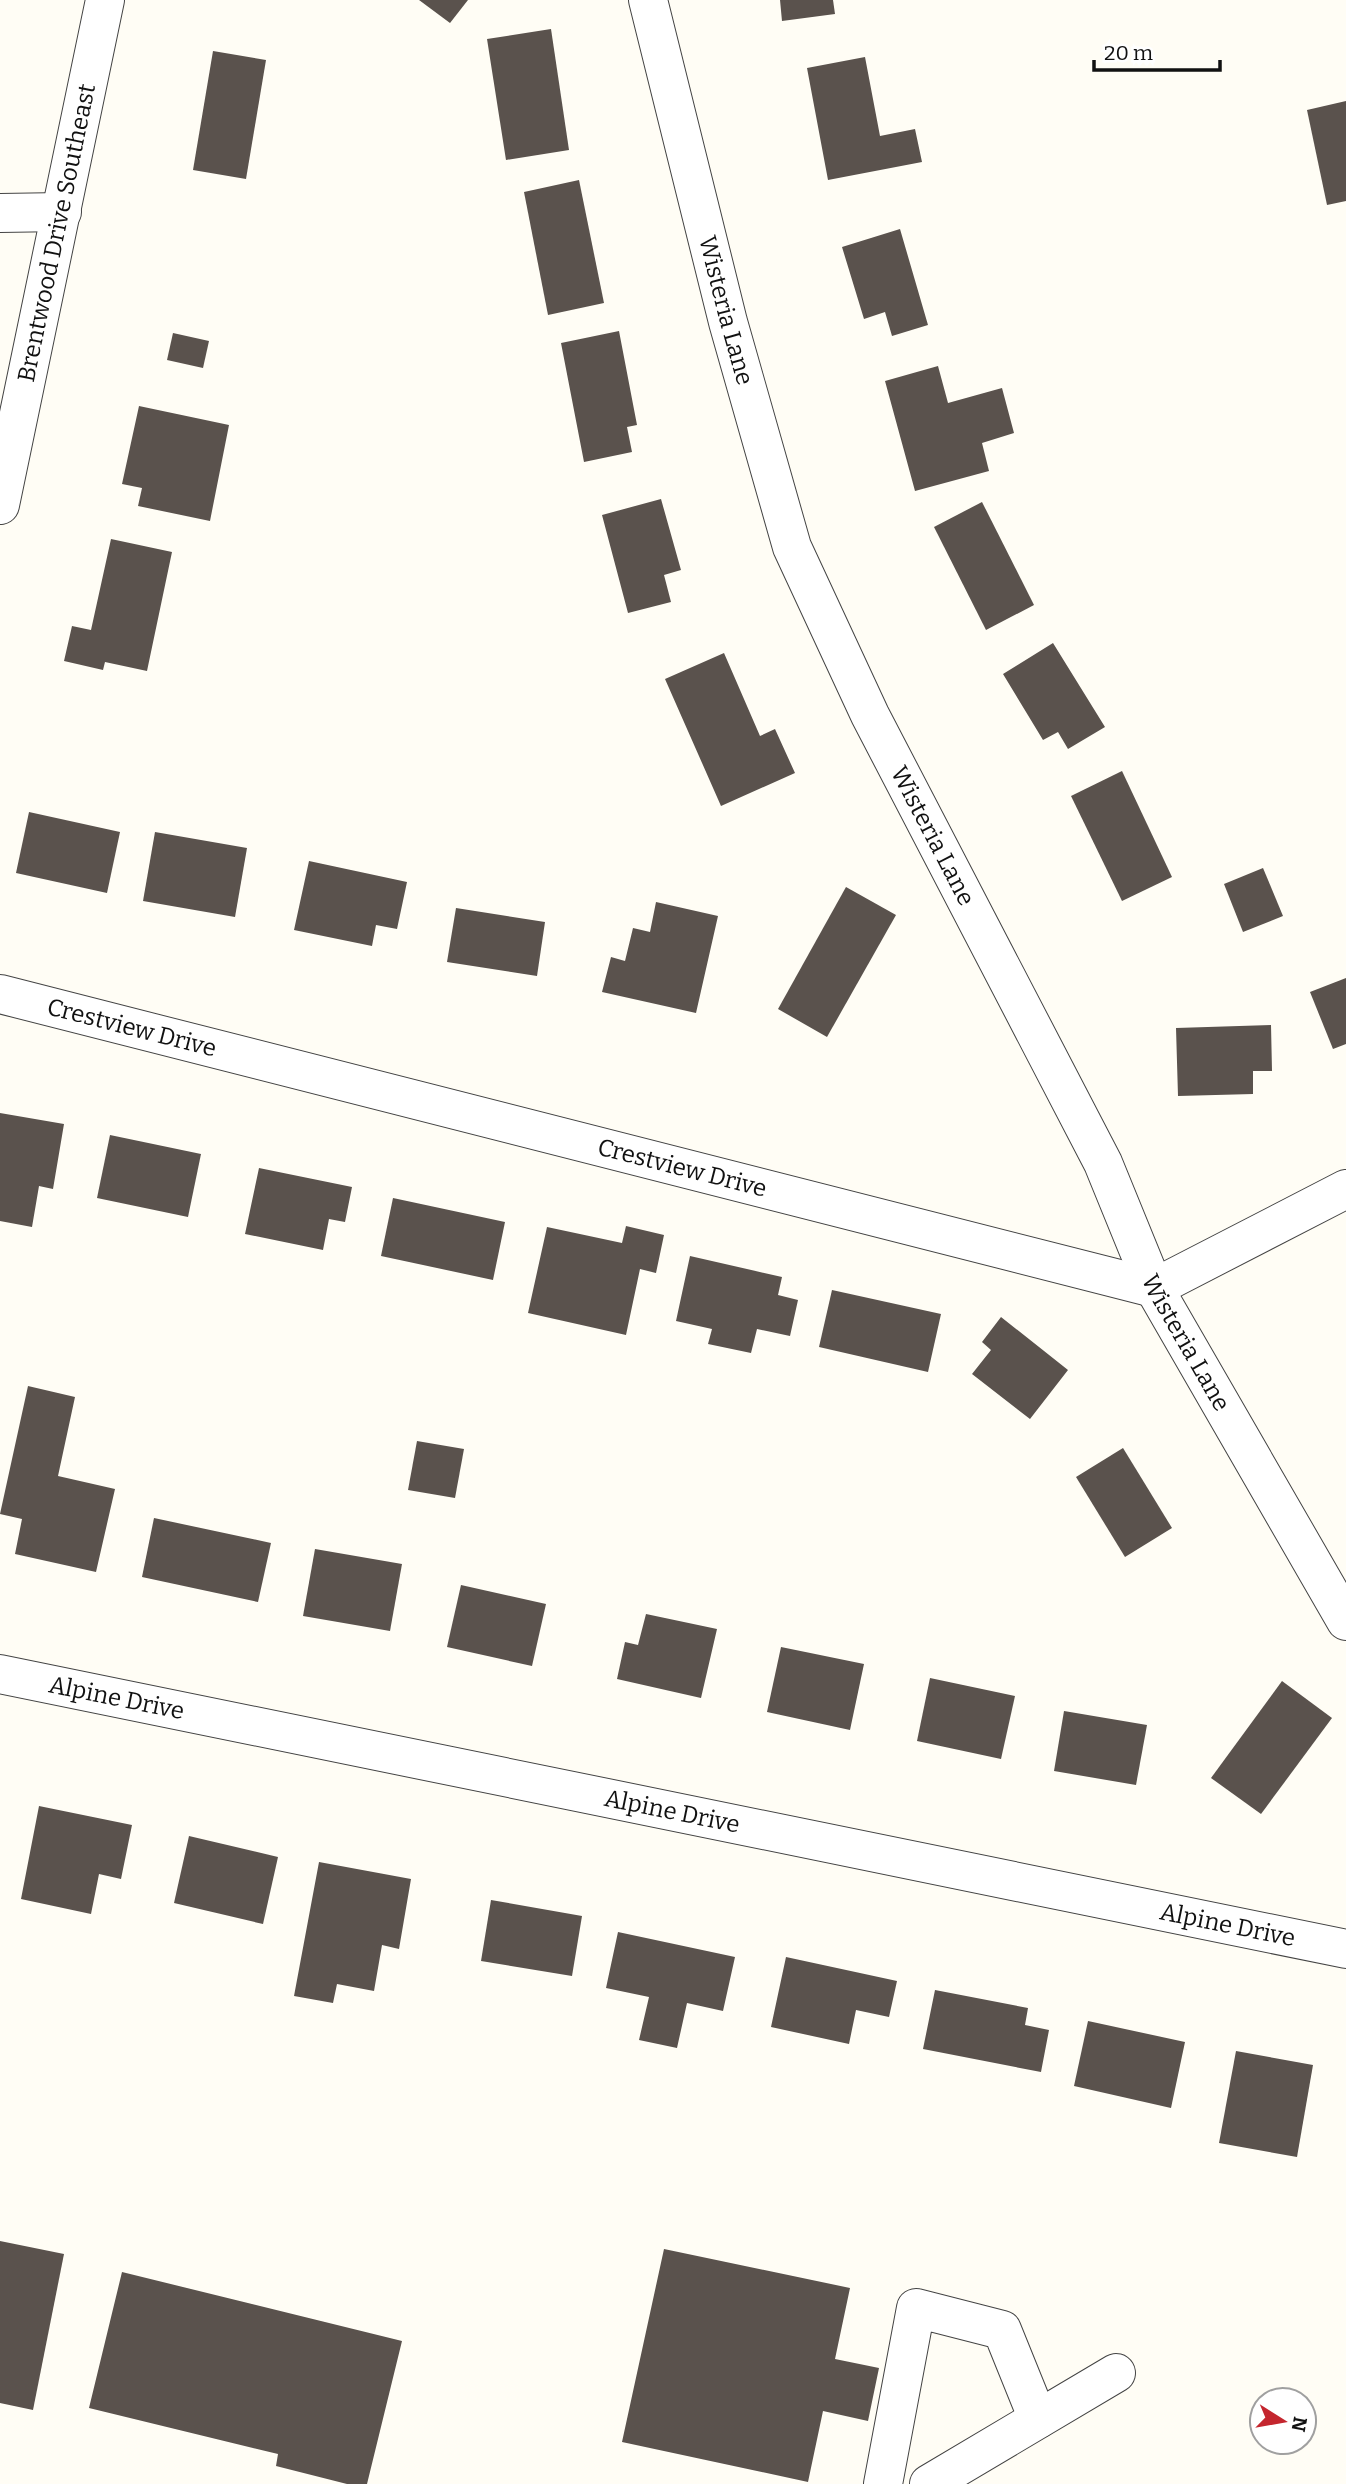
<svg xmlns="http://www.w3.org/2000/svg" width="1346" height="2484" viewBox="0 0 1346 2484" font-family="Bitter,serif">
<style>
.building{fill:#5a524d}
.lines{fill:none;stroke-linecap:round;stroke-linejoin:round}
.minor-casing{stroke:#444;stroke-width:40}
.minor{stroke:#fff;stroke-width:38}
.labels{text-anchor:middle;dominant-baseline:central;stroke-width:7;stroke-linejoin:round;paint-order:stroke}
.street-label{font-size:24px;fill:#111;stroke:#fff}
</style>
<rect width="100%" height="100%" fill="#fffdf5"/>
<g class="building">
<path d="M419 0H468L450 23Z"/>
<path d="M780 0H833L835 14 782 21Z"/>
<path d="M551 29 569 150 506 160 487 39Z"/>
<path d="M213 51 266 60 246 179 193 170Z"/>
<path d="M865 57 880 136 915 129 922 162 828 180 807 68Z"/>
<path d="M1346 101V201L1327 205 1307 110Z"/>
<path d="M579 180 604 303 548 315 524 192Z"/>
<path d="M900 229 928 325 892 336 885 312 864 319 842 247Z"/>
<path d="M619 331 637 425 627 427 632 452 584 462 561 343Z"/>
<path d="M173 333 209 341 203 368 167 360Z"/>
<path d="M938 366 948 403 1002 388 1014 433 982 443 989 471 915 491 885 381Z"/>
<path d="M139 406 229 425 210 521 138 506 142 488 122 484Z"/>
<path d="M661 499 681 570 664 575 671 602 628 613 602 515Z"/>
<path d="M982 502 1034 605 986 630 934 527Z"/>
<path d="M111 539 172 552 147 671 105 662 103 670 64 661 72 626 91 630Z"/>
<path d="M1053 643 1105 727 1068 749 1058 732 1043 740 1003 674Z"/>
<path d="M724 653 760 736 775 729 795 773 721 806 665 679Z"/>
<path d="M1122 771 1172 877 1122 901 1071 796Z"/>
<path d="M29 812 120 832 107 893 16 873Z"/>
<path d="M155 832 247 848 235 917 143 901Z"/>
<path d="M309 861 407 882 397 929 376 925 372 946 294 930Z"/>
<path d="M1263 868 1283 916 1243 932 1224 884Z"/>
<path d="M846 887 896 915 827 1037 778 1009Z"/>
<path d="M656 902 718 916 696 1013 602 992 611 957 625 961 633 928 650 932Z"/>
<path d="M456 908 545 922 537 976 447 962Z"/>
<path d="M1346 978V1044L1333 1049 1310 992Z"/>
<path d="M1271 1025 1272 1071H1253V1094L1178 1096 1176 1028Z"/>
<path d="M0 1113 64 1124 53 1189 39 1186 32 1227 0 1221Z"/>
<path d="M110 1135 201 1154 188 1217 97 1198Z"/>
<path d="M259 1168 352 1187 345 1222 329 1219 323 1250 245 1234Z"/>
<path d="M393 1198 505 1222 493 1280 381 1256Z"/>
<path d="M626 1226 664 1235 656 1273 640 1269 626 1335 528 1313 547 1227 622 1243Z"/>
<path d="M690 1256 782 1277 778 1295 798 1300 790 1336 757 1329 751 1353 708 1344 712 1329 676 1321Z"/>
<path d="M832 1290 941 1314 928 1372 819 1347Z"/>
<path d="M1001 1317 1068 1370 1030 1419 972 1374 991 1350 982 1342Z"/>
<path d="M28 1386 75 1397 58 1476 115 1489 96 1572 15 1554 22 1519 0 1514Z"/>
<path d="M417 1441 464 1449 455 1498 408 1490Z"/>
<path d="M1123 1448 1172 1528 1125 1557 1076 1477Z"/>
<path d="M154 1518 271 1543 258 1602 142 1577Z"/>
<path d="M315 1549 402 1564 390 1631 303 1616Z"/>
<path d="M461 1585 546 1604 532 1666 447 1647Z"/>
<path d="M646 1614 717 1629 701 1698 617 1679 625 1642 638 1645Z"/>
<path d="M781 1647 864 1664 850 1730 767 1712Z"/>
<path d="M930 1678 1015 1696 1001 1759 917 1741Z"/>
<path d="M1282 1681 1332 1718 1261 1814 1211 1778Z"/>
<path d="M1064 1711 1147 1725 1136 1785 1054 1771Z"/>
<path d="M39 1806 132 1825 121 1879 99 1874 91 1914 21 1899Z"/>
<path d="M189 1836 278 1857 263 1924 174 1903Z"/>
<path d="M319 1862 411 1879 399 1949 382 1945 374 1991 337 1984 333 2003 294 1996Z"/>
<path d="M491 1900 582 1916 572 1976 481 1961Z"/>
<path d="M618 1932 735 1957 723 2011 687 2003 677 2048 639 2040 649 1997 606 1988Z"/>
<path d="M786 1957 897 1981 889 2017 856 2010 849 2044 771 2027Z"/>
<path d="M935 1990 1028 2008 1025 2025 1049 2030 1041 2072 923 2049Z"/>
<path d="M1088 2021 1185 2042 1171 2108 1074 2086Z"/>
<path d="M1236 2051 1313 2065 1297 2157 1219 2143Z"/>
<path d="M0 2241 64 2254 33 2410 0 2403Z"/>
<path d="M664 2249 850 2288 835 2359 879 2368 868 2421 823 2411 808 2482 622 2442Z"/>
<path d="M122 2272 402 2341 367 2484H347L276 2466 278 2454 89 2408Z"/>
</g>
<g class="lines">
<defs>
<g id="minor">
<path id="s1" d="M648 0 728 322 792 547 870 715 1103 1163 1154 1288 1346 1621"/>
<path d="M0 213 62 212"/>
<path id="s2" d="M0 505 105 0"/>
<path id="s3" d="M0 994 1154 1288 1346 1189"/>
<path id="s4" d="M0 1674 1346 1949"/>
<path d="M883 2484 916 2308 1002 2330 1038 2419"/>
<path d="M929 2484 1116 2373"/>
</g>
</defs>
<use href="#minor" class="minor-casing"/>
<use href="#minor" class="minor"/>
</g>
<g class="labels">
<g class="street-label">
<text stroke="none"><textPath href="#s2" startOffset="278">Brentwood Drive Southeast</textPath></text>
<text stroke="none"><textPath href="#s1" startOffset="320">Wisteria Lane</textPath></text>
<text stroke="none"><textPath href="#s1" startOffset="887">Wisteria Lane</textPath></text>
<text stroke="none"><textPath href="#s3" startOffset="136">Crestview Drive</textPath></text>
<text stroke="none"><textPath href="#s3" startOffset="704">Crestview Drive</textPath></text>
<text stroke="none"><textPath href="#s1" startOffset="1454">Wisteria Lane</textPath></text>
<text stroke="none"><textPath href="#s4" startOffset="119">Alpine Drive</textPath></text>
<text stroke="none"><textPath href="#s4" startOffset="686">Alpine Drive</textPath></text>
<text stroke="none"><textPath href="#s4" startOffset="1253">Alpine Drive</textPath></text>
</g>
</g>
<g transform="translate(1283 2421) rotate(101)"><circle r="33" fill="#ffffff" stroke="#a0a0a0" stroke-width="2"/>
<path d="M0-5L12 26L0 18L-12 26Z" fill="#c4262e"/>
<text y="-10" font-size="19" font-weight="bold" text-anchor="middle" fill="#111111">N</text>
</g>
<path d="M1094 60v10h126v-10" fill="none" stroke="#111111" stroke-width="3.5"/>
<text x="1104" y="60" font-size="21" fill="#111111" stroke="#ffffff" stroke-width="5" paint-order="stroke">20 m</text>
</svg>
